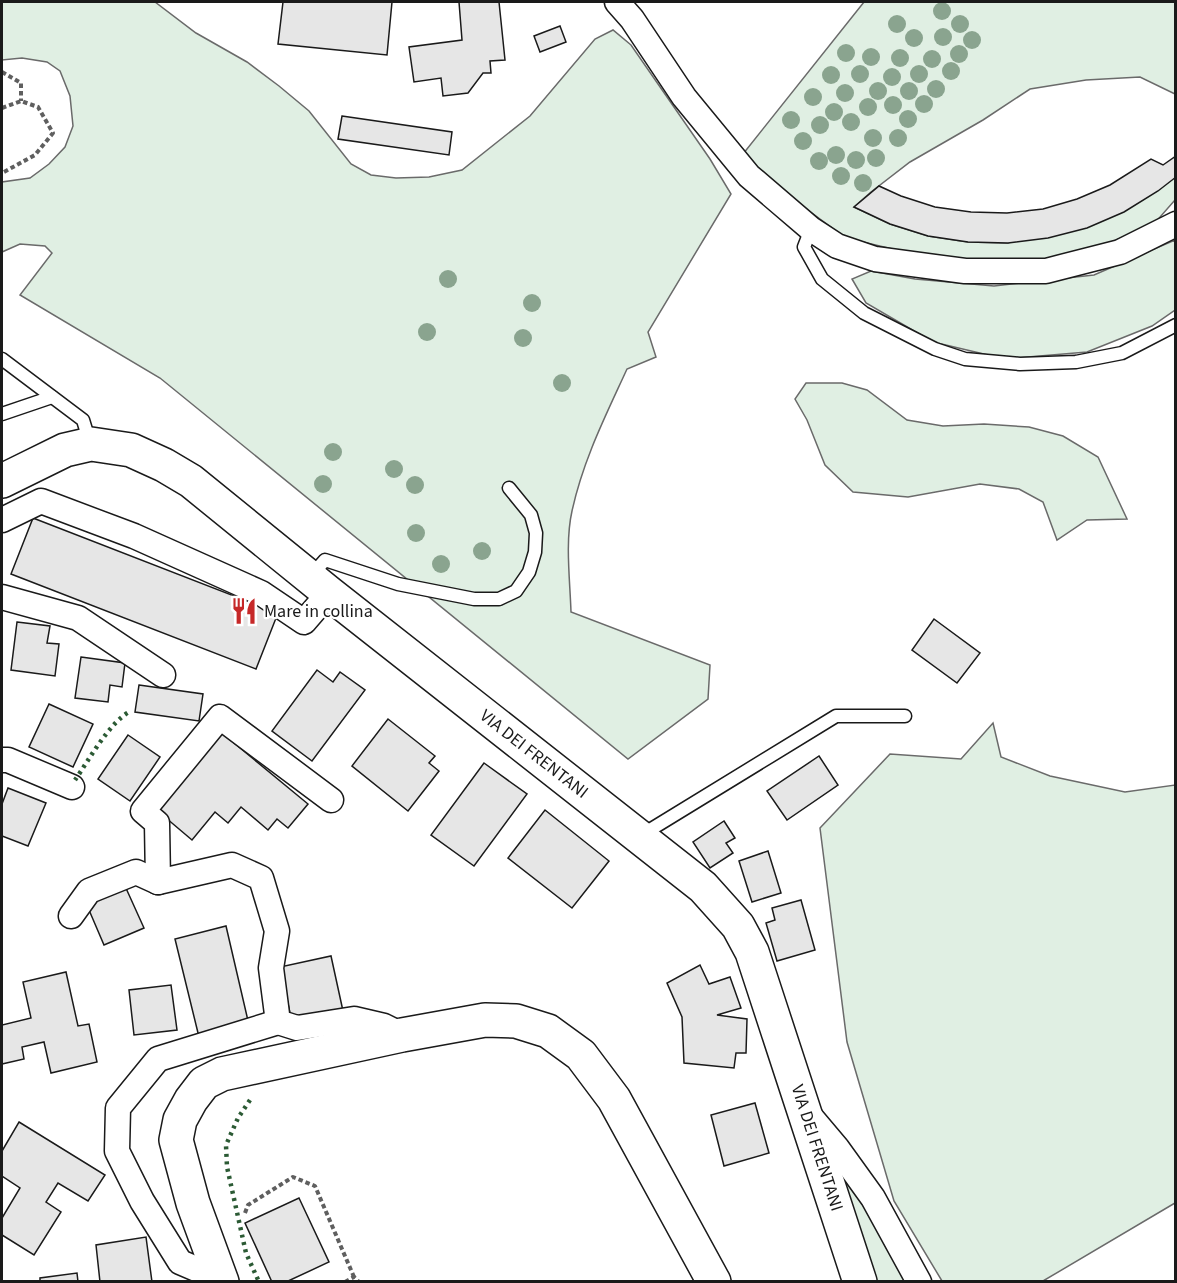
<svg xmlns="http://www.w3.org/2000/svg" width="1177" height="1283" viewBox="0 0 1177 1283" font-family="'Source Sans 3',sans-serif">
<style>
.green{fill:#e0efe3;stroke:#6a6a6a;stroke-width:1.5}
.building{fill:#e6e6e6;stroke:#1a1a1a;stroke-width:1.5}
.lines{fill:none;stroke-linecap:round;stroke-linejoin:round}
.lane-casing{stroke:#1a1a1a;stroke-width:15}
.street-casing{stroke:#1a1a1a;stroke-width:27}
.secondary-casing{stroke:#1a1a1a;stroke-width:36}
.path{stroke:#5f5f5f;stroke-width:4;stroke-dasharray:4.5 3;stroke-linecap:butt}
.lane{stroke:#fff;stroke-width:12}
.street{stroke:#fff;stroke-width:24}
.secondary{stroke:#fff;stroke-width:33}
.hedge{stroke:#2b5a34;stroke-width:4.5;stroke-dasharray:3 4.5;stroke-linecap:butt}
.tree{fill:#8aa48f}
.labels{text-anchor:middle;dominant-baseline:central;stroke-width:4.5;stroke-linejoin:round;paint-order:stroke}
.poi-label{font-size:18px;fill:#1a1a1a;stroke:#fff;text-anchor:start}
.street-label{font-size:18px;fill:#1a1a1a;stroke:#fff}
</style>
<rect width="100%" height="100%" fill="#fff"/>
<g class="green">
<path d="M2 2H155L196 33 247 62 279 86 309 111 351 164 371 175 396 178 429 177 462 170 530 116 595 39 613 30 631 45 710 159 731 194 648 332 656 357 627 369C606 415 583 460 572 511 565 542 570 580 571 612L710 665 708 699 628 759 160 378 20 295 52 253 45 246 20 244 2 252V182L30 178 49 164 65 147 73 126 70 96 60 71 47 62 22 58 2 60Z"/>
<path d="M864 2H1175V94L1140 77 1086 80 1030 89 983 120 910 162 871 192 854 207 890 224 928 236 968 242 1008 243 1175 177V200L1154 224 1109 243 1042 262 975 264 905 252 846 238 764 178 743 154Z"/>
<path d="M1175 240V310L1152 326 1087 352 1005 359 933 342 866 303 852 279 871 271 915 279 994 286 1094 275Z"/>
<path d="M806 383H842L867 390 907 420 943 426 984 424 1029 427 1063 436 1098 457 1127 519 1087 520 1057 540 1043 502 1019 489 980 484 908 497 853 492 825 465 807 420 795 399Z"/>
<path d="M993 723 1001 757 1050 776 1125 792 1175 785V1203L1043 1281H942L894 1201 847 1042 820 828 890 754 961 759Z"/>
<path d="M848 1173 911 1281H869L835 1178Z"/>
</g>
<g class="building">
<path d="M283 2H392L387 55 278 44Z"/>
<path d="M459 2H499L505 60 490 61 491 73H483L468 93 443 96 441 78 414 82 409 47 462 40Z"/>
<path d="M560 26 566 42 540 52 534 36Z"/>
<path d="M342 116 452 132 449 155 338 139Z"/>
<path d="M1176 156V177L1158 191 1124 212 1087 228 1048 238 1008 243 968 242 928 236 890 224 854 207 879 186 901 196 935 207 971 212 1007 213 1043 209 1077 199 1110 185 1151 159 1163 165Z"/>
<path d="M33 518 278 613 256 669 11 574Z"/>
<path d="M934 619 980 653 957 683 912 650Z"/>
<path d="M17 622 50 626 47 643 59 644 55 676 11 670Z"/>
<path d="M81 657 125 663 122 687 110 685 108 702 75 698Z"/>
<path d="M317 670 333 682 340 672 365 690 312 761 272 731Z"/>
<path d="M139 685 203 694 199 721 135 712Z"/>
<path d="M49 704 93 724 73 767 29 747Z"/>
<path d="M388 719 435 756 429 763 439 771 408 811 352 766Z"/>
<path d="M217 729 308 804 288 828 277 819 268 830 241 807 228 823 215 812 192 840 153 807Z"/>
<path d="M128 735 160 757 130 801 98 779Z"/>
<path d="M819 756 838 785 787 820 767 791Z"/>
<path d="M484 763 527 794 474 866 431 835Z"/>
<path d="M8 788 46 803 28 846 2 836V804Z"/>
<path d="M545 810 609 861 572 908 508 858Z"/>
<path d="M724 821 735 838 726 843 733 853 710 868 693 842Z"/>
<path d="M768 851 781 893 752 902 739 861Z"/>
<path d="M125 886 144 928 104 945 86 903Z"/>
<path d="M801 900 815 950 777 961 766 923 775 920 772 908Z"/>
<path d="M226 926 249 1025 199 1037 175 939Z"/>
<path d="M331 956 343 1011 292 1022 280 967Z"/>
<path d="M700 965 709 984 730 977 741 1008 717 1015 747 1019 746 1053H736L734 1068 684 1063 682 1017 667 983Z"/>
<path d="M66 972 78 1026 89 1024 97 1062 51 1073 44 1042 22 1047 24 1059 2 1064V1025L31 1018 23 982Z"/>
<path d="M171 985 177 1030 134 1035 129 990Z"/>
<path d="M755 1103 769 1153 724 1166 711 1115Z"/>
<path d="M19 1122 105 1175 88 1201 58 1183 46 1202 61 1212 34 1255 2 1235V1218L20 1188 2 1176V1151Z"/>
<path d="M299 1198 329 1262 286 1282H272L245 1223Z"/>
<path d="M146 1237 152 1282H100L96 1245Z"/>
<path d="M77 1273 78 1282H40V1278Z"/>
</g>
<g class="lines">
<defs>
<g id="lane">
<path d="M811 229 804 247 822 279 864 313 935 349 965 359 1020 364 1076 362 1122 353 1176 325"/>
<path d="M2 359 83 420 90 443"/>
<path d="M2 414 52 397"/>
<path d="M311 576 325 560 398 584 474 599H499L516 591 529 572 535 552 536 533 531 515 509 488"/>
<path d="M640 836 836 716H905"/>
</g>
<g id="street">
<path d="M617 2 632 19 684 97 749 176 811 229 837 246 875 259 965 271H1046L1120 252 1176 224"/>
<path d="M2 520 41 501 134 536 261 593 304 622 329 593"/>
<path d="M2 597 78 618 163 675"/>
<path d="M2 760H8L72 787"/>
<path d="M158 882 157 823 143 811 220 717 331 800"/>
<path d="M71 916 89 891 136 872 158 882 232 865 261 878 277 931 271 968 278 1022 297 1028 354 1019 384 1026 402 1035"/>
<path d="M810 1116 837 1148 873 1198 919 1282"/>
<path d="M222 1280 180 1262 142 1201 117 1151 118 1108 158 1059 278 1022"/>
</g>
<g id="secondary">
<path d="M2 481 65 450 91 444 131 450 164 465 191 481 329 593 703 887 738 926 752 952 860 1282"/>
<path d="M222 1282 193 1203 176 1140 180 1120 191 1100 204 1083 222 1074 402 1035 485 1020 516 1021 548 1031 581 1055 614 1099 714 1282"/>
</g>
</defs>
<use href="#lane" class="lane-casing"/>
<use href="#street" class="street-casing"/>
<use href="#secondary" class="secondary-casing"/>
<g class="path">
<path d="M2 72 21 83V101"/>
<path d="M2 108 21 101 38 107 53 133 35 155 2 173"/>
<path d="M245 1213 248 1205 293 1177 315 1186 354 1277"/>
<path d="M345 1282 354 1277 359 1282"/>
</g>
<use href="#lane" class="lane"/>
<use href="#street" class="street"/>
<use href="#secondary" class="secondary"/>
<g class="hedge">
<path d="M75 780C89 760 110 721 131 711"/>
<path d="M250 1100 238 1118 226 1145 227 1167 246 1253 259 1282"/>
</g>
</g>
<g class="tree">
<circle cx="942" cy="11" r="9"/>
<circle cx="897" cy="24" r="9"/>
<circle cx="960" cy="24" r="9"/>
<circle cx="943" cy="37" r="9"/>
<circle cx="914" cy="38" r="9"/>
<circle cx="972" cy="40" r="9"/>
<circle cx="846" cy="53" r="9"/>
<circle cx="959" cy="54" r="9"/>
<circle cx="871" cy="57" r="9"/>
<circle cx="900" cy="58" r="9"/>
<circle cx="932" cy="59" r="9"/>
<circle cx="951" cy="71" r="9"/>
<circle cx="860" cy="74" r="9"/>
<circle cx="919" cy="74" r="9"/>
<circle cx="831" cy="75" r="9"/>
<circle cx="892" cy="77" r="9"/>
<circle cx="936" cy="89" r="9"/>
<circle cx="878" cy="91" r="9"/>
<circle cx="909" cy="91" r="9"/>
<circle cx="845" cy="93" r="9"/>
<circle cx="813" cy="97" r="9"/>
<circle cx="924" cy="104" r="9"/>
<circle cx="893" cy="105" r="9"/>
<circle cx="868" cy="107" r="9"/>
<circle cx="834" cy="112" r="9"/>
<circle cx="908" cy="119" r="9"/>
<circle cx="791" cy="120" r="9"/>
<circle cx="851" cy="122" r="9"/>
<circle cx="820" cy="125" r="9"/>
<circle cx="873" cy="138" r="9"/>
<circle cx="898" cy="138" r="9"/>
<circle cx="803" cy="141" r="9"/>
<circle cx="836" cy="155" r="9"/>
<circle cx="876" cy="158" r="9"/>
<circle cx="856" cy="160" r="9"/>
<circle cx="819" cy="161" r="9"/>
<circle cx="841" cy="176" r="9"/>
<circle cx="863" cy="183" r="9"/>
<circle cx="448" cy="279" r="9"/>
<circle cx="532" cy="303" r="9"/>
<circle cx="427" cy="332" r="9"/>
<circle cx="523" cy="338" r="9"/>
<circle cx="562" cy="383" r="9"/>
<circle cx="333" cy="452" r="9"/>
<circle cx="394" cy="469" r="9"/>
<circle cx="323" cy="484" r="9"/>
<circle cx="415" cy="485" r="9"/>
<circle cx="416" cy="533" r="9"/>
<circle cx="482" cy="551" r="9"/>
<circle cx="441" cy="564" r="9"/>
</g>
<defs>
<symbol id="restaurant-bare" viewBox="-9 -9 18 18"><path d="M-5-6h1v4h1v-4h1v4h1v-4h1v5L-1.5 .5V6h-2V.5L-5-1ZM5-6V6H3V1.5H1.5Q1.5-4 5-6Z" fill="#c62828" stroke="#fff" stroke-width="2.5" paint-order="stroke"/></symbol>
</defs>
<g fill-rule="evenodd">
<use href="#restaurant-bare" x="225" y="592" width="38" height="38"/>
</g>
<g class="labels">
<g class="poi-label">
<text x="264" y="611">Mare in collina</text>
</g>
<g class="street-label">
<text transform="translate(534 754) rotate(38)">VIA DEI FRENTANI</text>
<text transform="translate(817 1148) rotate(72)">VIA DEI FRENTANI</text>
</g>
</g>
<rect width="1177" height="1283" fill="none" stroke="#1a1a1a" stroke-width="6"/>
</svg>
